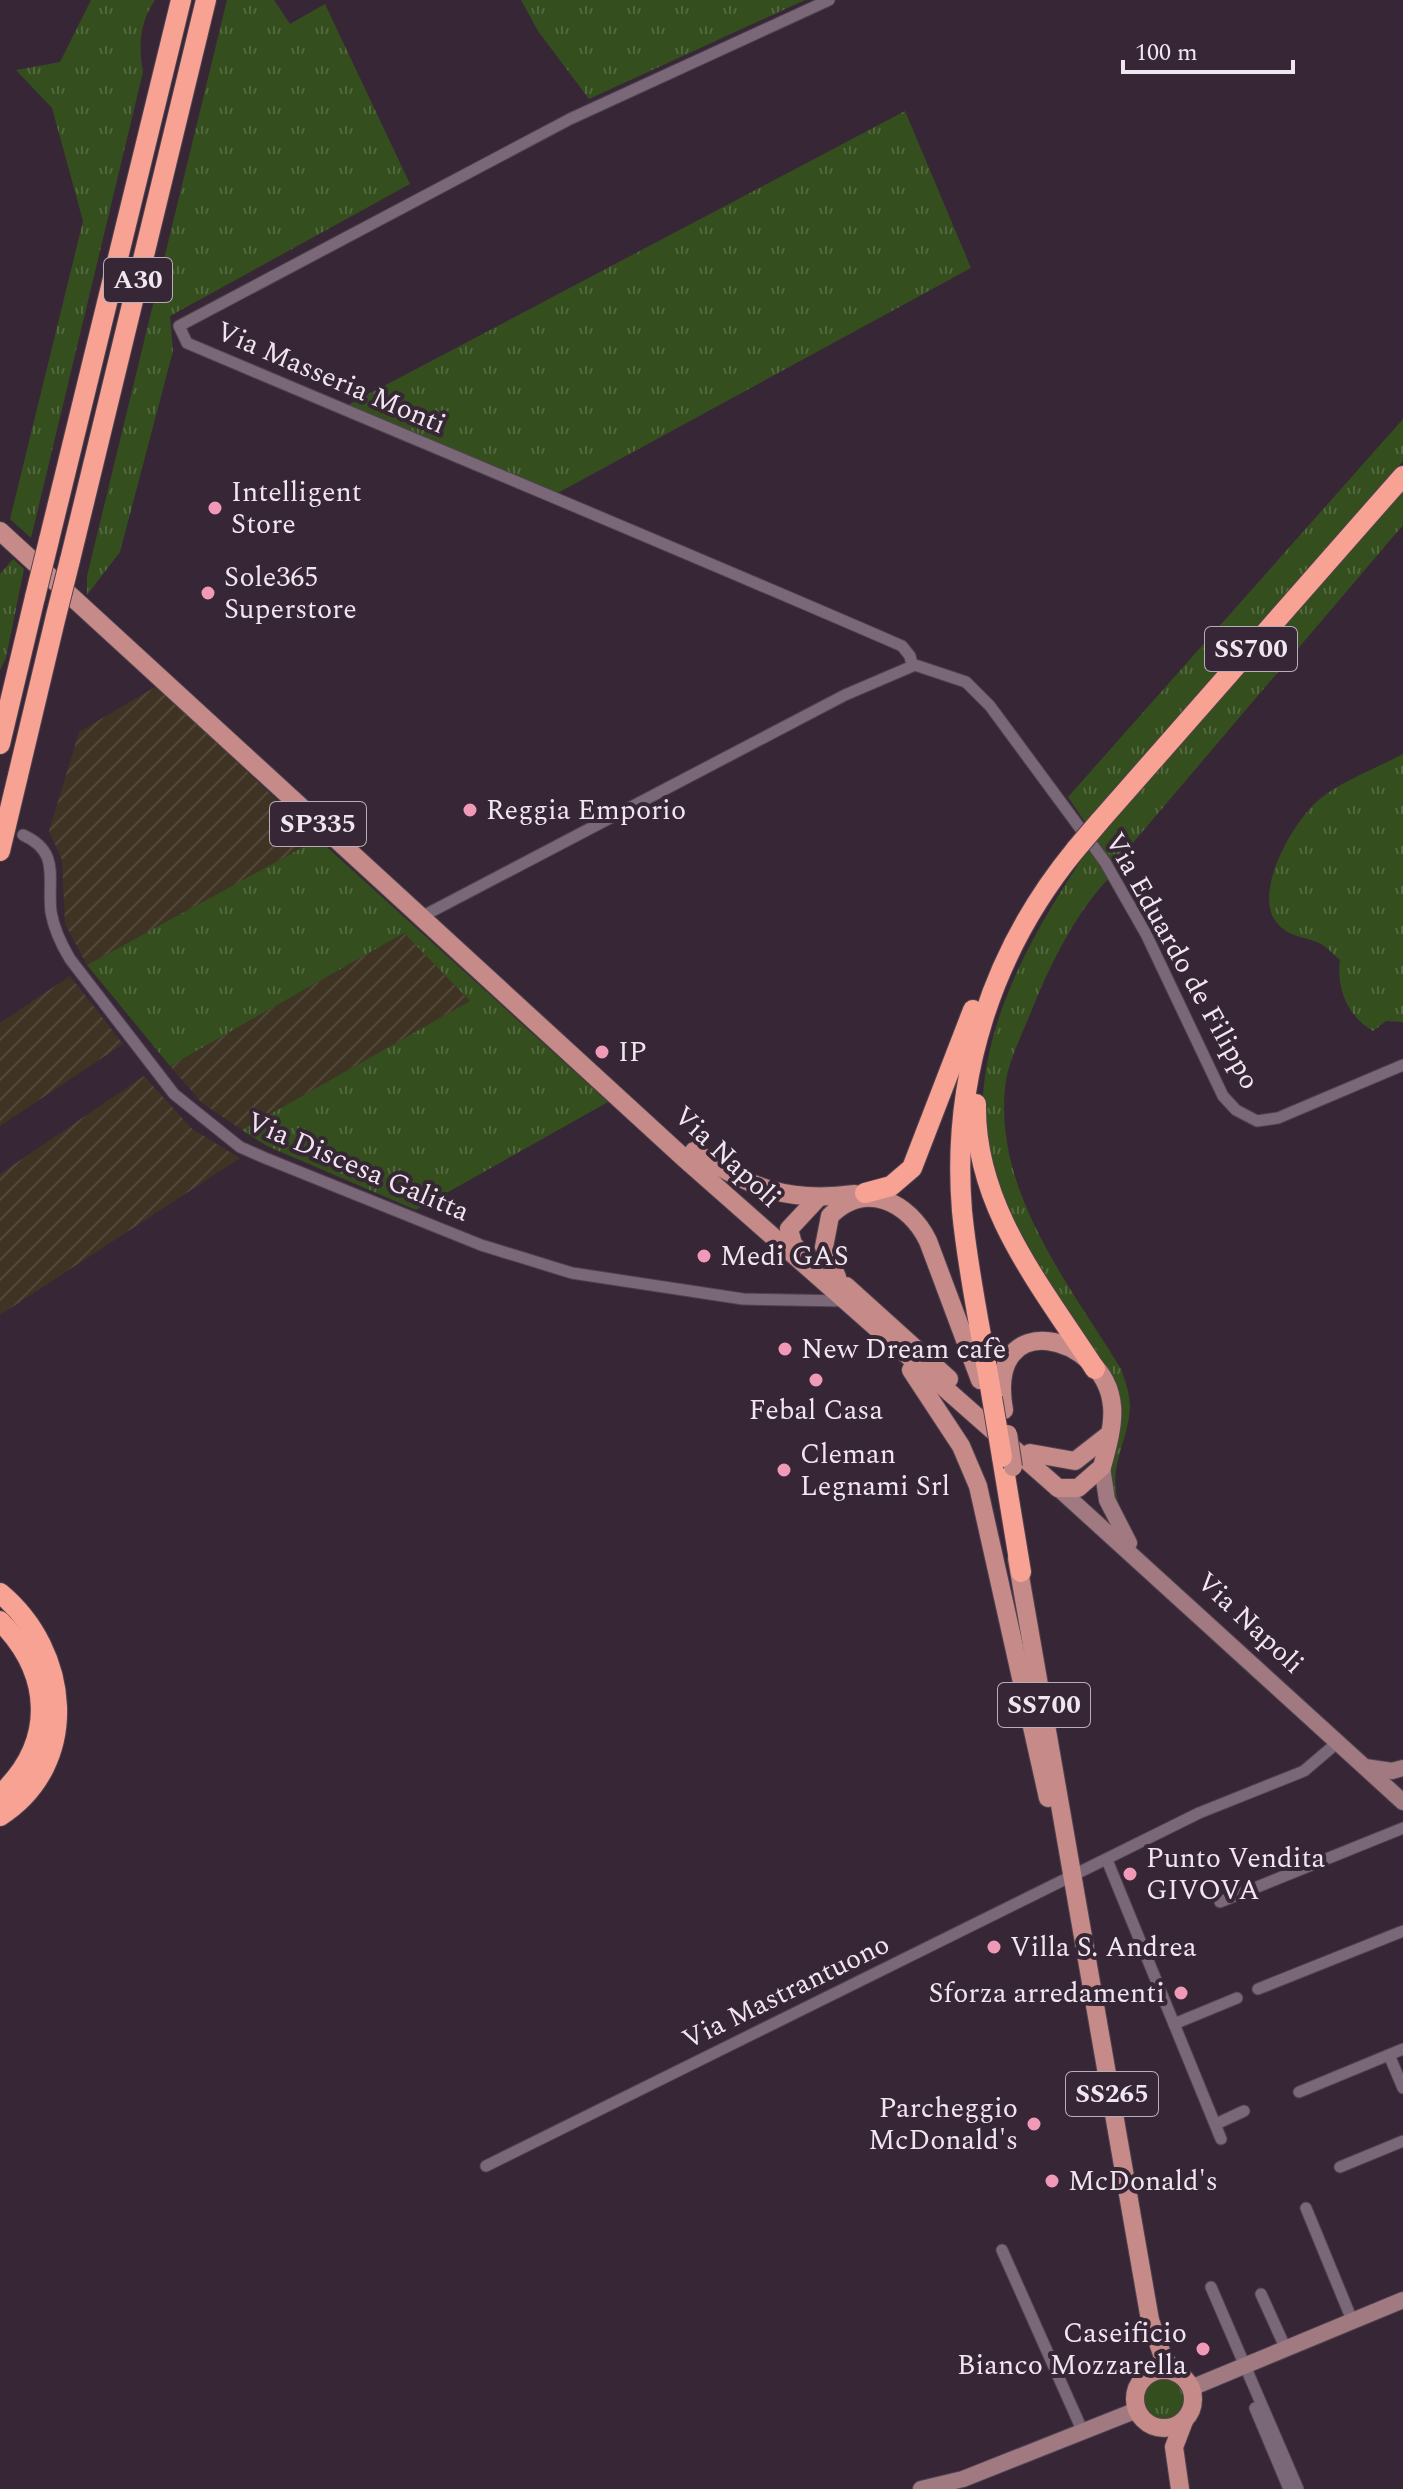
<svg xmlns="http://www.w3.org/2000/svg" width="1403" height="2489" viewBox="0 0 1403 2489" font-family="Spectral,serif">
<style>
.industrial{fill:url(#industrial-furrows)}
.grass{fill:url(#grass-tufts)}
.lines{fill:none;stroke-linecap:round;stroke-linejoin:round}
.street-casing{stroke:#504350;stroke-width:13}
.secondary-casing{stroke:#504350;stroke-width:18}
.primary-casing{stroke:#504350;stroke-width:20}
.highway-casing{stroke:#504350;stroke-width:22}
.street{stroke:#7a6879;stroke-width:11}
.secondary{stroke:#a07981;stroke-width:16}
.primary{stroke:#c68b89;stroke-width:18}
.highway{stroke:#f8a293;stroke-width:20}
.primary-bridge-casing{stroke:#504350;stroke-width:20;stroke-linecap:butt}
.highway-bridge-casing{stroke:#504350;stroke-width:22;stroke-linecap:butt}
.primary-bridge{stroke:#c68b89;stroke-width:18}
.highway-bridge{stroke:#f8a293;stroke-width:20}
.poi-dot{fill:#f09ab7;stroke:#372736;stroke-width:3}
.labels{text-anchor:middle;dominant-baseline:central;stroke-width:8;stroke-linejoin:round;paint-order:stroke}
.shield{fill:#372736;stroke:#b8adb8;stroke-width:2}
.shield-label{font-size:26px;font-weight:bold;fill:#f0e6f0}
.street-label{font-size:28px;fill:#f0e6f0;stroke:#372736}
.poi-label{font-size:28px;fill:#f0e6f0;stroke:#372736;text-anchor:start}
</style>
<defs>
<pattern id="industrial-furrows" width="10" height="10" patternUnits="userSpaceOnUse" patternTransform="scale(2)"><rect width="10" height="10" fill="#3f3324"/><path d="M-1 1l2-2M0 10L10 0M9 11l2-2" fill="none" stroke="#524739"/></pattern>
<pattern id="grass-tufts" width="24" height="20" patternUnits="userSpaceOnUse" patternTransform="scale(2)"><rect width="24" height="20" fill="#344e1d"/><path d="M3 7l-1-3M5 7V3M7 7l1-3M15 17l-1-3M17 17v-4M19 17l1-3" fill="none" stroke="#52683e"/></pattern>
</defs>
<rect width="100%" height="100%" fill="#372736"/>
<g class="industrial">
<path d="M157 686 318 839 87 965 65 924 62 860 49 831 79 732Z"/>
<path d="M404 933 470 1001 242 1130 202 1103 170 1066Z"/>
<path d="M70 976 123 1044 0 1126V1023Z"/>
<path d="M144 1076 192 1129 240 1158 0 1315V1174Z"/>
</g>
<g class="grass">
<path d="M91 0H155C140 22 138 45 143 72L31 538 10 519 83 221 52 108 16 70 60 62Z"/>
<path d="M227 0H274L290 24 325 4 410 184 170 316 173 351 120 552 87 595V576Z"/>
<path d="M521 0H805L589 99 538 31Z"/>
<path d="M905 111 971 268 554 495 346 406Z"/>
<path d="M1403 419V461L1085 822 1068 797Z"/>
<path d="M1403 489V525L1114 865 1096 840Z"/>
<path d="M13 559 24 569 6 658 0 670V574Z"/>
<path d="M1403 754V1022L1386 1021 1373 1031C1348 1017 1336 988 1340 960 1334 955 1328 948 1321 944 1306 936 1289 938 1277 923 1251 893 1295 818 1321 798 1344 780 1377 768 1403 754Z"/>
<path d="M318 839 608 1102 416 1210 267 1146 242 1130 470 1001 404 933 170 1066 87 965Z"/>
<path d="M1090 847 1110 877C1076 912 1051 963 1033 1007 1023 1033 1008 1060 1005 1088 995 1193 1069 1284 1121 1369 1125 1381 1130 1394 1130 1407 1128 1445 1106 1467 1120 1508L1115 1509 1108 1471 1120 1414C1079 1344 1027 1273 998 1197 950 1073 1022 947 1090 847Z"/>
<circle cx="1163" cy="2399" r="23"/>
</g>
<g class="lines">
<defs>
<g id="street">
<path d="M829 0 570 119 179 326 187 343C425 444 665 543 902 646L910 656 912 665"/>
<path d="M23 835C61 852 47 878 51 912 54 930 61 944 70 959L174 1094 240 1147 265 1158 481 1245 572 1273 743 1299 844 1301"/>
<path d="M421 917 845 695 915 665 966 682 990 706 1105 862 1146 934 1223 1096 1236 1110 1257 1121 1278 1118 1403 1065"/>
<path d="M1107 1860 1221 2139"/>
<path d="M1220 1902 1403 1828"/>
<path d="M1258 1989 1403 1931"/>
<path d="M1174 2024 1237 1998"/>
<path d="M1389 2055 1403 2088"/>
<path d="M1299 2092 1403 2049"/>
<path d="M1216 2124 1244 2111"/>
<path d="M486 2166 1199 1813 1304 1771 1338 1742"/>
<path d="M1340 2167 1403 2141"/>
<path d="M1306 2208 1352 2320"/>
<path d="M1002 2250 1083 2432"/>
<path d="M1211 2287 1298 2489"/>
<path d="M1261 2294 1285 2347"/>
<path d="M1255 2408 1289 2489"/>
</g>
<g id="secondary">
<path d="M1102 1467 1107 1500 1129 1543"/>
<path d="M1058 1488 1403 1802"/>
<path d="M1365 1767 1392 1771 1403 1768"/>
<path d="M1191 2388 1403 2300"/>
<path d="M921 2489 963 2479 1137 2410"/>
</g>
<g id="primary">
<path d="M0 531 685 1159 1058 1488"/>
<path d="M694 1151C750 1188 787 1203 855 1194"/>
<path d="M801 1253 793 1244 789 1229 817 1199"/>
<path d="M837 1277 824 1247 830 1216C865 1180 909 1202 928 1241L980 1380"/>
<path d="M846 1286 949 1379"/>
<path d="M911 1370 961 1446 978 1486 1048 1798"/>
<path d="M1004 1410C985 1303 1106 1335 1112 1406 1114 1424 1107 1449 1102 1467L1078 1488H1058"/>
<path d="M1030 1453 1075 1461 1107 1436"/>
<path d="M1017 1559 1150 2320 1163 2357 1175 2372"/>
<circle cx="1164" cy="2399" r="29"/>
<path d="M1180 2489 1174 2447 1184 2421"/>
</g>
<g id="highway">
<path d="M49 540 181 0"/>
<path d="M70 560 206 0"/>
<path d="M0 744 35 597"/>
<path d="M1099 822 1403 476"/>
<path d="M0 851 56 616"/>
<path d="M976 1104C974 1206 1042 1287 1095 1369"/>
<path d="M865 1193 891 1186 912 1168 973 1010"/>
<path d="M992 1398C982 1336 968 1274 962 1211 951 1078 992 951 1076 849"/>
<path d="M1002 1457 1021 1572"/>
<path d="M0 1593C70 1651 82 1763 0 1816"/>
<path d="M0 1621C52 1673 57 1742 0 1795"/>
</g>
</defs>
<use href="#street" class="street-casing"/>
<use href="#secondary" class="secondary-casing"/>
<use href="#primary" class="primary-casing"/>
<use href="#highway" class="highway-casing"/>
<use href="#street" class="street"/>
<use href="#secondary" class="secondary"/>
<use href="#primary" class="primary"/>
<use href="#highway" class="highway"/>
<defs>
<path id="primary-bridge" d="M1008 1434 1013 1467"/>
<g id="highway-bridge">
<path d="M35 597 49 540"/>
<path d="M56 616 70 560"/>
<path d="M1076 849 1099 822"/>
<path d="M992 1398 1002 1457"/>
</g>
</defs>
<use href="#primary-bridge" class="primary-bridge-casing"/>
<use href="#highway-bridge" class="highway-bridge-casing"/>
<use href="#primary-bridge" class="primary-bridge"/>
<use href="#highway-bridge" class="highway-bridge"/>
</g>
<g class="poi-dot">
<circle cx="215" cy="508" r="8"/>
<circle cx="208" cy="593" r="8"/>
<circle cx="470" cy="810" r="8"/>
<circle cx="602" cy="1052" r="8"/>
<circle cx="704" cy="1256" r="8"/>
<circle cx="785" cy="1349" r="8"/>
<circle cx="816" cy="1380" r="8"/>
<circle cx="784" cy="1470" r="8"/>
<circle cx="1130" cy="1874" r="8"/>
<circle cx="994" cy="1947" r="8"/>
<circle cx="1181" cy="1993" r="8"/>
<circle cx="1034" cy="2124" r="8"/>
<circle cx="1052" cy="2181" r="8"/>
<circle cx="1203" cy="2349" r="8"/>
</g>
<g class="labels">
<g class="shield">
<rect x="104" y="258" width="68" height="44" rx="6"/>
<rect x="1205" y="627" width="92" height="44" rx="6"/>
<rect x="270" y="802" width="96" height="44" rx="6"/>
<rect x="998" y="1683" width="92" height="44" rx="6"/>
<rect x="1066" y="2072" width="92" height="44" rx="6"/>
</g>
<g class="shield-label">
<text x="138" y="280">A30</text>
<text x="1251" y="649">SS700</text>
<text x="318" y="824">SP335</text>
<text x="1044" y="1705">SS700</text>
<text x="1112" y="2094">SS265</text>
</g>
<g class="street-label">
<text transform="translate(331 378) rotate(23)">Via Masseria Monti</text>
<text transform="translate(1182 961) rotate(61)">Via Eduardo de Filippo</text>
<text transform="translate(727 1157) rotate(43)">Via Napoli</text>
<text transform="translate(358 1167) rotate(23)">Via Discesa Galitta</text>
<text transform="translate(1250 1623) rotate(43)">Via Napoli</text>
<text transform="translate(786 1992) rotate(-26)">Via Mastrantuono</text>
</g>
<g class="poi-label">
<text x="231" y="492">Intelligent<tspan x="231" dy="32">Store</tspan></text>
<text x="224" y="577">Sole365<tspan x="224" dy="32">Superstore</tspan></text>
<text x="486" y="810">Reggia Emporio</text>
<text x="618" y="1052">IP</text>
<text x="720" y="1256">Medi GAS</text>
<text x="801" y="1349">New Dream cafè</text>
<text x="816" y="1410" text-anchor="middle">Febal Casa</text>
<text x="800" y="1454">Cleman<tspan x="800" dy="32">Legnami Srl</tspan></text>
<text x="1146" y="1858">Punto Vendita<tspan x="1146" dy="32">GIVOVA</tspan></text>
<text x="1010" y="1947">Villa S. Andrea</text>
<text x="1165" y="1993" text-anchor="end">Sforza arredamenti</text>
<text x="1018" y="2108" text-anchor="end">Parcheggio<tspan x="1018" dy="32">McDonald's</tspan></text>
<text x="1068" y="2181">McDonald's</text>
<text x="1187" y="2333" text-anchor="end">Caseificio<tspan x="1187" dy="32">Bianco Mozzarella</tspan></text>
</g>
</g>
<path d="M1123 60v12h170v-12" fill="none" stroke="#f0e6f0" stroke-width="4"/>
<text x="1135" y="60" font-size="24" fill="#f0e6f0" stroke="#372736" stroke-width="6" paint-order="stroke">100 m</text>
</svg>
